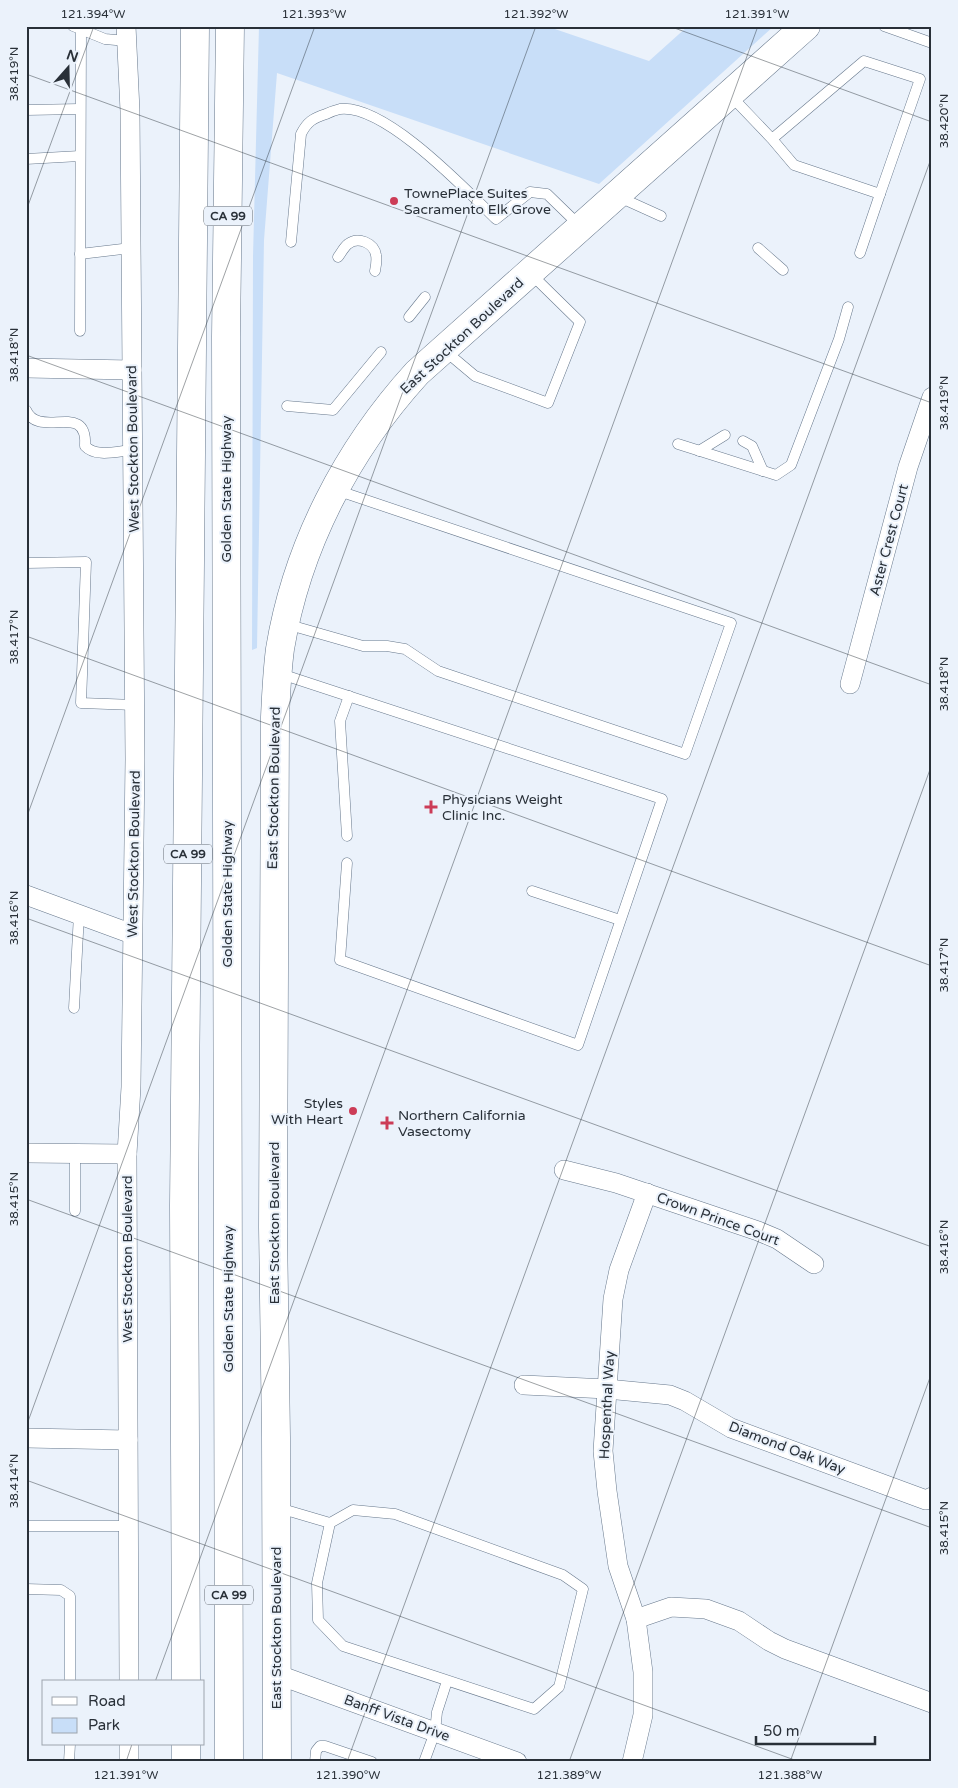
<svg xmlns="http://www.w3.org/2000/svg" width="958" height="1788" viewBox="0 0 958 1788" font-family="'Varela Round',sans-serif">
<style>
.green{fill:#c8def8}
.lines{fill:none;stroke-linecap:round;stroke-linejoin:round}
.lane-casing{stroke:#67788c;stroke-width:11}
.street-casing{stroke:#67788c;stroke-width:20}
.secondary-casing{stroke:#67788c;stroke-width:29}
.highway-casing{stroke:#67788c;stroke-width:29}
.lane{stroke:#fff;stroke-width:10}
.street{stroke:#fff;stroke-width:19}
.secondary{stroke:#fff;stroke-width:28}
.highway{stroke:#fff;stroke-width:28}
.ticks{fill:none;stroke:#293038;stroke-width:1;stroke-opacity:0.45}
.poi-dot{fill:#cc3c57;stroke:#ebf2fb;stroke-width:2}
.labels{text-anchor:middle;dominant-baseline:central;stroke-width:4;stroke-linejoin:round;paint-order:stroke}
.shield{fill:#ebf2fb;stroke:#636a72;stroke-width:1}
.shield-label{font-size:12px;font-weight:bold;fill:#293038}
.poi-label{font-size:14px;fill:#293038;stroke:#ebf2fb;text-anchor:start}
.street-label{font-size:14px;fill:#293038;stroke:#ebf2fb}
.neatline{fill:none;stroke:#293038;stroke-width:2}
.ticks-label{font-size:12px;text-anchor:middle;fill:#293038}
</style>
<rect width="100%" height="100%" fill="#ebf2fb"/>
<path class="green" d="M259 26H546L649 61 688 26H774L599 184 277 73 264 240 257 648 252 650 253 256Z"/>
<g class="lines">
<defs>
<g id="lane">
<path d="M73 26 105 39 127 41"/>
<path d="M884 26 932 43"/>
<path d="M731 96 772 139 794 165 880 194 920 79 864 61 772 139"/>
<path d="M26 110 80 109"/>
<path d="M26 159 80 156"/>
<path d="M619 197 661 216"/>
<path d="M291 242 301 134C307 122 313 118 326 114 330 112 336 110 340 109 385 104 465 189 496 219L530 192 547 194 580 226"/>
<path d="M758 248 783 270"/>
<path d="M860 253 880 194"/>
<path d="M80 254 131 248"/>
<path d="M338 257C341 253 344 247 348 244 358 236 374 243 376 255 377 260 376 266 375 271"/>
<path d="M409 317 425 297"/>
<path d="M80 331 81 29"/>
<path d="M444 350 475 376 548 403 580 322 531 274"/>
<path d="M287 406 333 410 381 352"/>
<path d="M26 410C39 440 88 400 85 446 96 458 118 451 133 450"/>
<path d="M743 441 752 446 763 471"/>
<path d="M678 444 776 475 791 465 839 339 848 307"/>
<path d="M699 451 725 435"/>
<path d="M26 563 86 562 81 703 135 705"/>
<path d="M286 624 363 646H387L405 649 438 671 685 754 731 623 336 490"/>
<path d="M278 673 662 799 578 1045 340 960 347 863"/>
<path d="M347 836 340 721 349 696"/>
<path d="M532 891 620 920"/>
<path d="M74 1008 79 914"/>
<path d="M75 1211V1153"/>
<path d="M279 1508 330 1523"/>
<path d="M353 1510 395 1514 563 1575 583 1589 559 1687 534 1709 343 1646 318 1620 317 1583 330 1523Z"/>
<path d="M26 1526H129"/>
<path d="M26 1589 61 1590 70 1596V1682"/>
<path d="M69 1762 70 1744"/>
<path d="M315 1762 316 1751 320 1746H325L372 1762"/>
<path d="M424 1762 435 1732 437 1712 447 1681"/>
</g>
<g id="street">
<path d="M126 26 130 111 135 759 131 1087 127 1154 129 1682"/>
<path d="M26 368 132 370"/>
<path d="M850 684 908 467 932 397"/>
<path d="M26 895 132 934"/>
<path d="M26 1153 127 1154"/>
<path d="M564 1170 616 1183 758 1231 777 1239 814 1264"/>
<path d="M524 1385 607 1389 670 1395 685 1401 731 1428 926 1500 932 1497"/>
<path d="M26 1438 128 1440"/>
<path d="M636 1619 671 1607 706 1609 739 1621 769 1641 785 1649 932 1703"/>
<path d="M276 1674 517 1762"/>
<path d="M129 1762V1744"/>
<path d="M632 1762 643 1715V1672L636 1619 618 1566 607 1491 603 1451 613 1299 619 1270 647 1193"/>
</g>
<path id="secondary" d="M277 1762 276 1437 273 1227 275 717C276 695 277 672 280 649 297 546 347 450 417 373L806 26"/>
<g id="highway">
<path d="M186 1682 184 1206 195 26"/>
<path d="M186 1744V1762"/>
<path d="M229 1762 226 337 230 26"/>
</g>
</defs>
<use href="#lane" class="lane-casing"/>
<use href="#street" class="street-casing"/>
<use href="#secondary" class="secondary-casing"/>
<use href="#highway" class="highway-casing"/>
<use href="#lane" class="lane"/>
<use href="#street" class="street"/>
<use href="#secondary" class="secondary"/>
<use href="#highway" class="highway"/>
</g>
<path class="ticks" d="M669 26 932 122M26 74 932 403M26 211 94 26M26 355 932 685M26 636 932 966M26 819 315 26M26 918 932 1247M26 1199 932 1528M26 1427 536 26M26 1480 800 1762M155 1682 758 26M26 1762H27M126 1762 132 1744M347 1762 932 156M569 1762 932 764M790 1762 932 1372"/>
<g class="poi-dot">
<circle cx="394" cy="201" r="5"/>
<path d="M428.5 799.5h5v5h5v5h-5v5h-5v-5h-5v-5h5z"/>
<circle cx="353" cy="1111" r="5"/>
<path d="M384.5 1115.5h5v5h5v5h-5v5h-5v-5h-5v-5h5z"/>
</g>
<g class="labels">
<g class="shield">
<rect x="204" y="206.5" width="48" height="19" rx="4"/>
<rect x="164" y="844.5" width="48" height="19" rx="4"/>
<rect x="205" y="1585.5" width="48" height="19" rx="4"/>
</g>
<g class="shield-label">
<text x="228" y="216">CA 99</text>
<text x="188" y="854">CA 99</text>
<text x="229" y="1595">CA 99</text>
</g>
<g class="poi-label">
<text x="404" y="193">TownePlace Suites<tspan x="404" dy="16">Sacramento Elk Grove</tspan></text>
<text x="442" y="799">Physicians Weight<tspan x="442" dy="16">Clinic Inc.</tspan></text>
<text x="343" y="1103" text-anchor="end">Styles<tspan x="343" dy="16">With Heart</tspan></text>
<text x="398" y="1115">Northern California<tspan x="398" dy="16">Vasectomy</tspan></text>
</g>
<g class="street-label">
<text transform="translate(462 336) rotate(-43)">East Stockton Boulevard</text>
<text transform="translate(133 449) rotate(-91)">West Stockton Boulevard</text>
<text transform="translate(226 489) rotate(-90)">Golden State Highway</text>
<text transform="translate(889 540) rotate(-75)">Aster Crest Court</text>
<text transform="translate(274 788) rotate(-89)">East Stockton Boulevard</text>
<text transform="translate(134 854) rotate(-89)">West Stockton Boulevard</text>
<text transform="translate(227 894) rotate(-90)">Golden State Highway</text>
<text transform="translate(718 1219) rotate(20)">Crown Prince Court</text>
<text transform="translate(274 1223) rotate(-90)">East Stockton Boulevard</text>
<text transform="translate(127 1259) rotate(-90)">West Stockton Boulevard</text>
<text transform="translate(228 1299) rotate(-90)">Golden State Highway</text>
<text transform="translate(607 1405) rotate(-87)">Hospenthal Way</text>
<text transform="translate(787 1448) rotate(21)">Diamond Oak Way</text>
<text transform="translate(276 1628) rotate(-90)">East Stockton Boulevard</text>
<text transform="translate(397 1718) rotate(20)">Banff Vista Drive</text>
</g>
</g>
<rect width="958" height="1788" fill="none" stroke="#ebf2fb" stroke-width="55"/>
<rect x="42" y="1680" width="162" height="65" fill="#ebf2fb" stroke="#9da4ad"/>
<rect x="52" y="1697" width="25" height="8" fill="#ffffff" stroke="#9da4ad"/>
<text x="88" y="1706" font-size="15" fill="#293038">Road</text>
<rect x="52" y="1718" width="25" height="15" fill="#c8def8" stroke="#9da4ad"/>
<text x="88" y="1730" font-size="15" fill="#293038">Park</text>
<g transform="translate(68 68) rotate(20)" stroke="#ebf2fb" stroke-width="4" paint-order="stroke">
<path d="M0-4L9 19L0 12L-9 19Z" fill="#293038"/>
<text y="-8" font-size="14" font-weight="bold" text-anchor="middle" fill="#293038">N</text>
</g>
<path d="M756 1736v8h119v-8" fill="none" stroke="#293038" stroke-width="2.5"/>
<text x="763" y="1736" font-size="15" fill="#293038" stroke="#ebf2fb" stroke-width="4" paint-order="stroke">50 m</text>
<rect x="28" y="28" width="902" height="1732" class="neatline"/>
<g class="ticks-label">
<text x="93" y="18">121.394°W</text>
<text x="314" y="18">121.393°W</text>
<text x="536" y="18">121.392°W</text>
<text x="757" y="18">121.391°W</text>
<text transform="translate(14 74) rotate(-90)" y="4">38.419°N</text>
<text transform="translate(944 121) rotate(-90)" y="4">38.420°N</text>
<text transform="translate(14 355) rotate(-90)" y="4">38.418°N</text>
<text transform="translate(944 403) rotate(-90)" y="4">38.419°N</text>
<text transform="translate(14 637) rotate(-90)" y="4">38.417°N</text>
<text transform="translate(944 684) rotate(-90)" y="4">38.418°N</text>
<text transform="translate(14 918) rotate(-90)" y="4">38.416°N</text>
<text transform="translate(944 965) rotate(-90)" y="4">38.417°N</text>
<text transform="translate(14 1199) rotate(-90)" y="4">38.415°N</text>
<text transform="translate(944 1247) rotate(-90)" y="4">38.416°N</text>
<text transform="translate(14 1481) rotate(-90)" y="4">38.414°N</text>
<text transform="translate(944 1528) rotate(-90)" y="4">38.415°N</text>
<text x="126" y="1779">121.391°W</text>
<text x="348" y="1779">121.390°W</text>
<text x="569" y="1779">121.389°W</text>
<text x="790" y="1779">121.388°W</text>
</g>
</svg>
